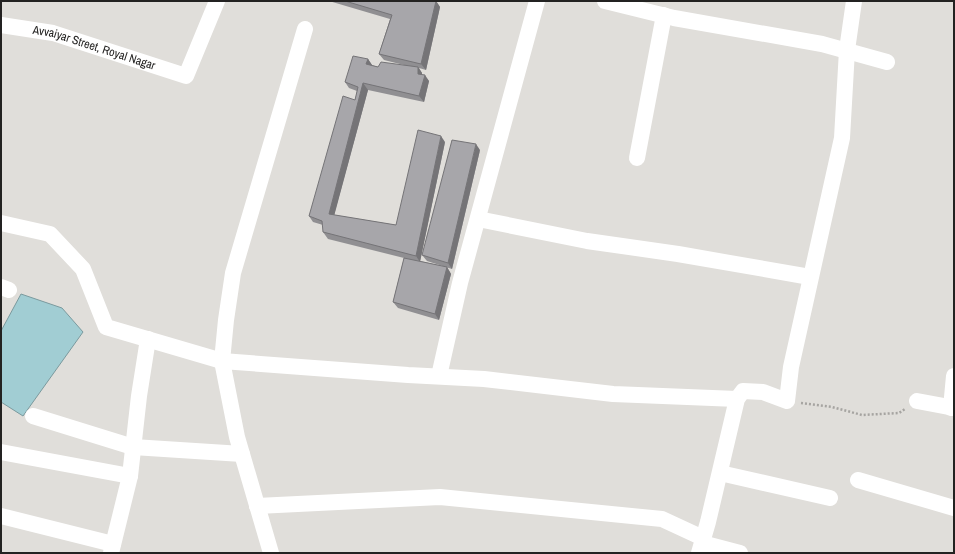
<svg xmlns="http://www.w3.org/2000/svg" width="955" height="554" viewBox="0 0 955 554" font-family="'Archivo Narrow',sans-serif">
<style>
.water{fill:#a1cdd3;stroke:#7b9a9e}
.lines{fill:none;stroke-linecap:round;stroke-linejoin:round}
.path{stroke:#a6a4a1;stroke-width:2.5;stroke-dasharray:2 2;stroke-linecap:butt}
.minor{stroke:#fff;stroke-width:16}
.wall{fill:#908f92}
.shaded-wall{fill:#757477}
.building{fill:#a7a6aa;stroke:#757477}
.labels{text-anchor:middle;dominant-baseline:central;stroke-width:3;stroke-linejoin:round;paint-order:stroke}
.street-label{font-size:12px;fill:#232221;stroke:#e0deda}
</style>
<rect width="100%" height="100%" fill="#e0deda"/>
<path class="water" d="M21 294 62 308 83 332 23 416 1 402V331Z"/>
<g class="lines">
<path class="path" d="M801 403 832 407 862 415 899 413 905 409"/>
<g class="minor">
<path d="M605 1 674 18 822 44 887 62"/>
<path id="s1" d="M1 25 53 33 186 76 217 1"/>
<path d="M637 158 664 15"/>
<path d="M478 219 587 241 678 254 810 277"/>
<path d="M1 223 50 234 83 269 106 327 222 361 408 375 484 379 613 394 737 399"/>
<path d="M1 287 9 290"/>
<path d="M439 376 460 283 537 1"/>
<path d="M917 401 954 408"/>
<path d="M951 408 954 376"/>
<path d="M33 416 133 447 242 454"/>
<path d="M1 452 130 476"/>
<path d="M720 473 830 498"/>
<path d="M858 480 954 508"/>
<path d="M257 506 440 497 662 519 703 538"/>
<path d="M1 516 113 544"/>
<path d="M702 543 740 553"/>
<path d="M111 553 130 476 139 396 148 339"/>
<path d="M271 553 237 437 222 361 226 320 233 273 305 29"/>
<path d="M699 553 708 522 737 399 743 391 763 392 787 401 791 367 842 138 847 50 854 1"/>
</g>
</g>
<g class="wall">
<path d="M329 1H436L440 7 426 70 419 68 422 73V75L429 81 424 102 368 90 334 215 396 225 445 142 420 261 447 267 451 274 439 320 398 308 393 302 404 258 328 239 323 232V225L313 222 309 216 355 100 357 91 349 88 345 82 368 59 372 65 378 67 404 65 384 60 379 54 390 19Z"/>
<path d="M480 150 452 269 427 261 422 255Z"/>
</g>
<g class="shaded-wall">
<path d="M436 1 440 7 426 70 421 64Z"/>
<path d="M368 59 372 65 370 70 366 64Z"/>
<path d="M418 67 422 73V80L418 74Z"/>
<path d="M425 75 429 81 424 102 419 96Z"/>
<path d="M363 83 368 90 333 220 329 214Z"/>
<path d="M441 136 445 142 420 262 416 256Z"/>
<path d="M476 144 480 150 452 269 448 263Z"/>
<path d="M447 267 451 274 439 320 435 314Z"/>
</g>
<g class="building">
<path d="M345 1H436L421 64 379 54 392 15Z"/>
<path d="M353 56 368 59 366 64 378 67 381 62 418 67V74L425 75 419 96 363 83 329 214 396 225 418 130 441 136 416 256 323 232 322 221 309 216 343 96 355 100 358 87 345 82Z"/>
<path d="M452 140 476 144 448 263 422 255Z"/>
<path d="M404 258 447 267 435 314 393 302Z"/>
</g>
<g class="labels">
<g class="street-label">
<text stroke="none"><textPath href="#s1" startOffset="96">Avvaiyar Street, Royal Nagar</textPath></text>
</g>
</g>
<rect width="955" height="554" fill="none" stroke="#232221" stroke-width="4"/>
</svg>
